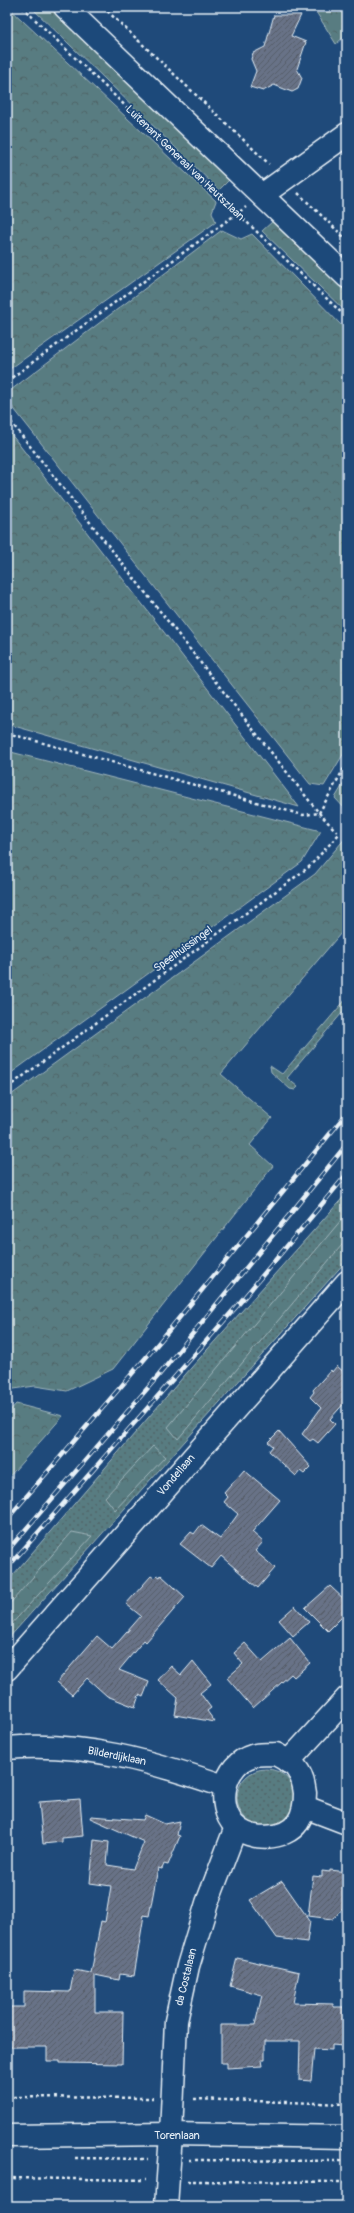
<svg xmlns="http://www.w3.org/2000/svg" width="354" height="2213" viewBox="0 0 354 2213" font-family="Pangolin,sans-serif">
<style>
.grass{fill:url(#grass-dots);stroke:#a0b6bc}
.forest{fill:url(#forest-crowns);stroke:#a0b6bc}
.building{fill:url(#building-hatch);stroke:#e8f1f8}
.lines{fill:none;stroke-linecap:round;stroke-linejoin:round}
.street-casing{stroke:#e8f1f8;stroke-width:25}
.secondary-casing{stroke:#e8f1f8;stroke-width:25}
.path{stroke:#e8f1f8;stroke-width:2.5;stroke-dasharray:3 3;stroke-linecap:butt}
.street{stroke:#1f4a7a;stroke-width:22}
.secondary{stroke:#1f4a7a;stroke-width:22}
.rail-casing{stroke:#e8f1f8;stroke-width:4.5}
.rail{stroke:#1f4a7a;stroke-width:3;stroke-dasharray:9;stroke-linecap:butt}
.labels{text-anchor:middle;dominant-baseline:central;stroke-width:3.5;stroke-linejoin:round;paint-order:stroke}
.street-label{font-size:11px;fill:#e8f1f8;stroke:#1f4a7a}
</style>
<defs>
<pattern id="grass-dots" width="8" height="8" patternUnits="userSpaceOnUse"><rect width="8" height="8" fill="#597c81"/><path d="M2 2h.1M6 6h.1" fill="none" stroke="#506568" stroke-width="1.8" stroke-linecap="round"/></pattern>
<pattern id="forest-crowns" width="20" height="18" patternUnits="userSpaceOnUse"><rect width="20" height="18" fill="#597c81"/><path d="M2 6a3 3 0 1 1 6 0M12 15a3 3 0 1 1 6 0" fill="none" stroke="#506568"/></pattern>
<pattern id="building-hatch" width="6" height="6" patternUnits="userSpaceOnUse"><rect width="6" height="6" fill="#677287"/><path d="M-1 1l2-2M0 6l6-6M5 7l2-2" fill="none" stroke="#565d68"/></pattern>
</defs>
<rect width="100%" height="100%" fill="#1f4a7a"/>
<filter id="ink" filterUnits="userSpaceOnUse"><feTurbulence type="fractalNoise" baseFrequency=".025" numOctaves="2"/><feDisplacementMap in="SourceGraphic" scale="8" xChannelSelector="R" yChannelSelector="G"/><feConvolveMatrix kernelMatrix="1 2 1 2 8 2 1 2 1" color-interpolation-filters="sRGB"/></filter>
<g filter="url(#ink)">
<g class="grass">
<path d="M347 998V1007L287 1078 298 1087 295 1090 290 1089 271 1072 270 1066 282 1074Z"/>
<path d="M347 1193V1260L7 1640V1582L191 1368Z"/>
<circle cx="266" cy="1798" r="29"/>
</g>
<g class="forest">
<path d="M8 7 216 201 212 212 216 222 7 371Z"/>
<path d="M31 7H51L230 179 219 190Z"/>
<path d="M313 7H347V34L336 44Z"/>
<path d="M273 221 347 293V313L262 231Z"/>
<path d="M222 230 241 239 252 234 347 331V748L324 786 310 784 7 400V393Z"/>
<path d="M7 429 299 807 7 724Z"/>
<path d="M7 751 321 831 302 862 7 1076Z"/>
<path d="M347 778V811L335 798Z"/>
<path d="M347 836V915L345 919 347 921V926L221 1074 272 1118 250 1145 273 1166 113 1369 67 1391 35 1386 7 1390V1098L315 874Z"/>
<path d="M347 1213V1239L178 1439 168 1427Z"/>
<path d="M16 1404 63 1416 7 1479V1414Z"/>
<path d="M153 1446 165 1457 115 1510 105 1497Z"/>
<path d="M72 1532 92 1536 7 1629V1607Z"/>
</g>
<g class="building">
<path d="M274 15H301L291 36 306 42 297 69 302 78 298 89 292 92 274 85 263 91 250 87 256 71 251 59 253 53 265 47Z"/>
<path d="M337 1366 347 1375V1400L330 1419 335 1424 318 1443 313 1439 310 1441 302 1434 321 1408 310 1397 314 1392 313 1390 331 1370 332 1372Z"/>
<path d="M279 1431 311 1467 304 1474 300 1471 296 1476 269 1451 273 1446 268 1442Z"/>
<path d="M244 1470 280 1500 252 1532 263 1542 255 1551 275 1568 258 1588 221 1556 211 1568 180 1544 191 1532 194 1534 201 1525 220 1539 238 1514 224 1502 228 1497 224 1493Z"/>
<path d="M157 1575 160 1577 161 1575 185 1597 146 1642 144 1640 119 1670 149 1682 143 1697 139 1695 135 1707 107 1696 87 1678 72 1695 57 1682 97 1636 112 1649 141 1616 126 1604 151 1576 154 1578Z"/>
<path d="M330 1586 347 1602V1612L328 1631 305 1608Z"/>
<path d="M295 1606 309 1622 293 1636 279 1620Z"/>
<path d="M290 1638 310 1663 294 1677 291 1674 253 1708 227 1678 243 1664 234 1653 245 1643 262 1662Z"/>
<path d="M193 1661 211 1684 200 1693 211 1708 207 1711 215 1722 175 1715 178 1698 158 1680 171 1666 181 1675Z"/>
<path d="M80 1799 83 1836 62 1838V1842L43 1844 39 1802Z"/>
<path d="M145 1815 165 1824 180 1821 177 1835 180 1836 168 1865 164 1864 162 1869 158 1868 149 1916 144 1915 134 1976 120 1974 119 1980 95 1975V2012H123L122 2064 60 2063V2061H47V2047H7L8 2007H24V1991L70 1992 74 1970 91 1973 101 1921 105 1922 111 1886 90 1883 94 1840 109 1842 107 1865 133 1869 144 1842 90 1818 91 1816 143 1820Z"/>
<path d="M330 1870 347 1872V1904L333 1919 308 1916 313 1876 322 1877V1871L330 1872Z"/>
<path d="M282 1881 310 1921 307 1942 277 1938 250 1900Z"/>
<path d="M237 1958 299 1972 293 2003 333 2004V2007H344L343 2046 332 2045V2050L314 2049 311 2081 299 2080 300 2041H265V2060H261L262 2066 227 2068V2063H221V2025H255L262 1995 230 1986Z"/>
</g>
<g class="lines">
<defs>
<g id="street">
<path d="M262 195 347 134"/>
<path d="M7 1748C83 1741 153 1762 224 1786"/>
<path d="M276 1754C282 1758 292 1762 296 1768 302 1775 304 1785 305 1793 305 1804 304 1813 298 1822 285 1841 250 1841 235 1826 215 1805 224 1764 252 1756 259 1753 269 1755 276 1754Z"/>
<path d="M288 1762 347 1698"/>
<path d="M305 1807 347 1823"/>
<path d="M166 2206 171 2134 176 2021 188 1966 207 1903 236 1827"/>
</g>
<g id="secondary">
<path d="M65 7 347 277"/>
<path d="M7 1669 347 1282"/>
<path d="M7 2136 171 2134 347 2137"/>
</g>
</defs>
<use href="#street" class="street-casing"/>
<use href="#secondary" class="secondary-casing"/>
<g class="path">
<path d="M22 7 347 318"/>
<path d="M103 7 269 164"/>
<path d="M298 193 347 240"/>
<path d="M7 381 246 207"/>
<path d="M7 417 319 813 339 834 309 867 7 1088"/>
<path d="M7 733 303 815 319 813"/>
<path d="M319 813 347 763"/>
<path d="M7 2097 153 2098"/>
<path d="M194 2099 347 2104"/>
<path d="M75 2158 148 2159"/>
<path d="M189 2160 347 2161"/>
<path d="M7 2178 146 2180"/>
<path d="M187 2181 347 2182"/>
</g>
<use href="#street" class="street"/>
<use href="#secondary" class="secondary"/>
<defs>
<g id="rail">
<path d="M7 1519 161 1340 347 1113"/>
<path d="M7 1551 159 1375 347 1144"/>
<path d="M7 1568 237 1306 347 1174"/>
</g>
</defs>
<use href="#rail" class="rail-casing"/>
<use href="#rail" class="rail"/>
</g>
</g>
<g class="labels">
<g class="street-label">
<text transform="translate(185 163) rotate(44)">Luitenant Generaal van Heutszlaan</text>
<text transform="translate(183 949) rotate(-36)">Speelhuissingel</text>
<text transform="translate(176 1475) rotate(-49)">Vondellaan</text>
<text transform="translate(117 1756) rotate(11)">Bilderdijklaan</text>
<text transform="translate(186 1977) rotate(-76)">da Costalaan</text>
<text x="177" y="2135">Torenlaan</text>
</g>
</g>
<rect width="354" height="2213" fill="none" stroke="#1f4a7a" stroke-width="24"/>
<rect x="12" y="12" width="330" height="2189" fill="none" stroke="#e8f1f8" stroke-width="1.5" filter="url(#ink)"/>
</svg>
